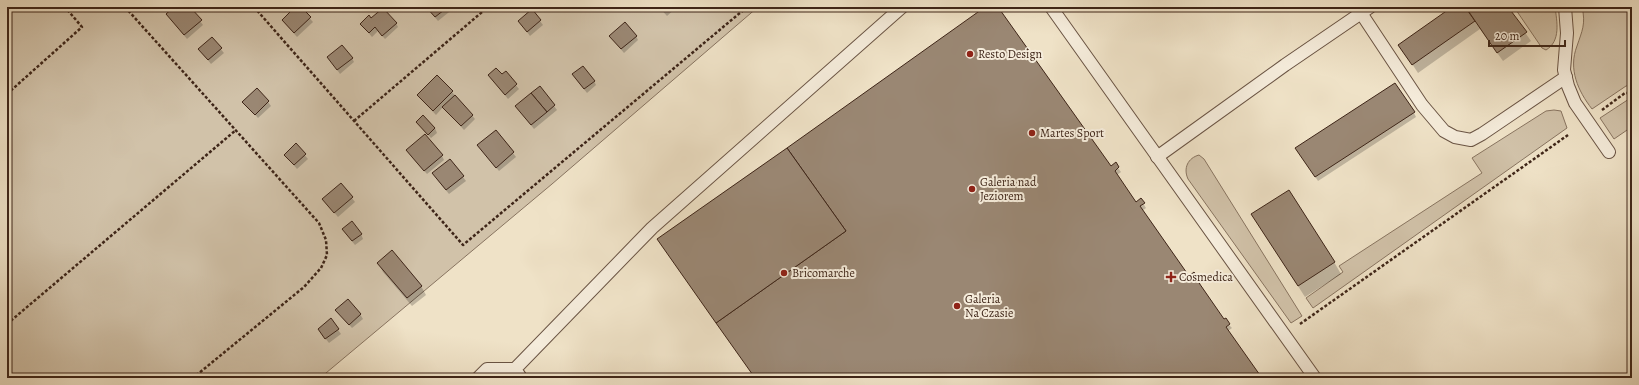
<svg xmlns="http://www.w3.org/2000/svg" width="1639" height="385" viewBox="0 0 1639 385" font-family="Alegreya,serif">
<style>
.green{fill:#d1c2a9;stroke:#887460}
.shadow{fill:#0003}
.building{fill:#9a8773;stroke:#3e2518}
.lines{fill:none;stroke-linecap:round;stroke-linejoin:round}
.service-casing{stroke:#6a5444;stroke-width:14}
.path{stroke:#3e2518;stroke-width:2.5;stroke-dasharray:3 2;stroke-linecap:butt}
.service{stroke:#f5ecdb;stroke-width:12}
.poi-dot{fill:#8f2418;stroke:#f5ecdb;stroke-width:1.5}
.labels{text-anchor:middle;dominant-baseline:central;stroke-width:4;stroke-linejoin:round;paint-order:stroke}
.poi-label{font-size:12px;fill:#3e2518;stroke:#f5ecdb;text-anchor:start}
</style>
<rect width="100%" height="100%" fill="#efe2c7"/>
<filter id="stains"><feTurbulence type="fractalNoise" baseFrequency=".005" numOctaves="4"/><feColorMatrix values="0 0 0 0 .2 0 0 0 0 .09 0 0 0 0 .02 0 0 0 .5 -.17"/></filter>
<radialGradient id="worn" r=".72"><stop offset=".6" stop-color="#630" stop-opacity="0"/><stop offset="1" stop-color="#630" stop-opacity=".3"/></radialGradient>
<g class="green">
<path d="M7 7H758L552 184 320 378H7Z"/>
<path d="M1514 7H1555C1557 22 1561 41 1546 50L1542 48Z"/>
<path d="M1582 7H1632V85L1626 86 1592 109C1578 91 1568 69 1577 46 1582 31 1586 24 1582 7Z"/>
<path d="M1629 99H1632V131L1630 128 1614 139 1600 118Z"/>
<path d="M1554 110 1561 111 1567 128 1313 308 1306 298 1343 272 1339 266 1482 173 1472 158 1546 111Z"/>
<path d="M1199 155 1204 159 1302 316 1291 323 1188 179C1183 168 1188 158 1199 155Z"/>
</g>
<g class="shadow">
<path d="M176 7H189L203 25 187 39 170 18Z"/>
<path d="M297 7H300L313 22 297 37 283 21Z"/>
<path d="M426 7H453L454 8 438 21Z"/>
<path d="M659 7H677L667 16Z"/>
<path d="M987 7H997L1111 167 1115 164 1121 172 1117 175 1136 203 1141 200 1146 208 1142 211 1189 277 1194 274 1198 280 1201 284 1199 285 1224 320 1232 328 1228 331 1261 378H756Z"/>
<path d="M1454 7H1464L1468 14 1478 7H1507L1531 41 1503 61 1480 29 1418 73 1405 53Z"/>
<path d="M371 20 396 23 398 27 385 39 378 31 372 37 361 24Z"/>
<path d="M519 21H540L543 25 530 36Z"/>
<path d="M636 36 638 40 624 53 613 40Z"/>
<path d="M212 39 224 53 211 64 200 50Z"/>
<path d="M352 58 354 62 340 74 331 61Z"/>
<path d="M506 73 519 89 508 99 489 75 502 76Z"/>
<path d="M576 79 594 81 596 85 587 93Z"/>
<path d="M540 87 557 110 534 129 516 106Z"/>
<path d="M452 92 475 119 464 130 443 107 436 115 418 96Z"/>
<path d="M244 102H268L271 106 258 118Z"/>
<path d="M1414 113 1416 117 1318 181 1299 152Z"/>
<path d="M417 123 435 128 437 133 431 138Z"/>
<path d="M496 131 516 157 499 171 478 145Z"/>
<path d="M296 145 308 159 297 169 285 155Z"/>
<path d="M410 155 442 156 444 160 427 174Z"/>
<path d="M463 177 466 181 449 194 436 178Z"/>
<path d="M341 184 355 202 338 217 326 203Z"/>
<path d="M1259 225 1334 262 1341 274 1305 297Z"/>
<path d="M346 234H361L363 239 355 245Z"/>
<path d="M378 263 421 286 426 295 412 306 383 272Z"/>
<path d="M337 311 360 314 363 319 352 328Z"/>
<path d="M331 320 341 334 329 343 321 333Z"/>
</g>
<g class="building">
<path d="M174 7H190L202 20 184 35 166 14Z"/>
<path d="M295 7H301L311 17 294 33 282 20Z"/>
<path d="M426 7H448L435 17Z"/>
<path d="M985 7H998L1111 166 1116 162 1119 167 1115 171 1136 202 1141 198 1145 203 1140 206 1189 276 1194 272 1199 279 1197 280 1224 319 1226 318 1230 324 1226 327 1262 378H755L716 323 846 231 787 148Z"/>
<path d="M1452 7H1465L1475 21 1412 65 1398 45Z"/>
<path d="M1476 7H1508L1527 32 1497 53 1469 12Z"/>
<path d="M383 8 397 23 382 36 375 27 369 33 360 24 369 15 371 18Z"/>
<path d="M532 9 541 20 527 32 518 21Z"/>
<path d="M625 22 637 36 621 49 609 36Z"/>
<path d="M212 37 222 48 208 60 198 49Z"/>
<path d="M342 45 353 58 337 70 327 57Z"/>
<path d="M583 66 595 81 584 89 572 74Z"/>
<path d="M496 68 502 74 506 71 517 84 505 95 488 75Z"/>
<path d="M437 75 453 91 433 111 417 95Z"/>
<path d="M1395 83 1415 112 1315 177 1295 148Z"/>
<path d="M540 86 555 105 547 112 531 93Z"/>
<path d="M257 88 269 101 255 115 242 102Z"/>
<path d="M531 93 547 112 531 125 515 106Z"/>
<path d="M455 95 473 115 461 126 442 107Z"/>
<path d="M423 115 435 128 428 135 416 122Z"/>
<path d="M496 130 514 152 496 168 477 145Z"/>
<path d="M425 134 443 155 424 171 406 150Z"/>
<path d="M296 143 306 154 294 165 284 155Z"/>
<path d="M787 148 846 231 716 323 657 239Z"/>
<path d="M450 159 464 176 446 190 432 173Z"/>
<path d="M341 183 353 197 334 213 322 199Z"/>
<path d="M1289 190 1335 262 1298 286 1251 214Z"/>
<path d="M352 221 362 234 352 241 342 229Z"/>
<path d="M392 250 422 286 407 298 377 263Z"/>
<path d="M348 299 361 314 349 325 335 310Z"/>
<path d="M331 318 339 329 325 339 318 329Z"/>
</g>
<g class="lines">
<defs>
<g id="service">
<path d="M1051 7 1315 378"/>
<path d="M1565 7 1567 33 1564 70 1568 86 1575 103 1609 152"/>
<path d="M1361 13 1422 105 1444 131 1455 137 1471 140 1482 134 1566 77"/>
<path d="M1157 157 1285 65 1370 7"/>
<path d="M478 378 487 369H515"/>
<path d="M521 378 515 369 652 228 902 7"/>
</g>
</defs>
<use href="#service" class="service-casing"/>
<g class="path">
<path d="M125 7 319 223 326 240 327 255 321 268 304 287 193 378"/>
<path d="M254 7 463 245 747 7"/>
<path d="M7 94 82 27 65 7"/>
<path d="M1602 110 1625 93H1632"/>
<path d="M354 121 488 7"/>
<path d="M7 324 236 130"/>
<path d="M1300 324 1568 135"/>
</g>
<use href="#service" class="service"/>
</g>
<g class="poi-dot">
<circle cx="970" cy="54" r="4"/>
<circle cx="1032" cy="133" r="4"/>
<circle cx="972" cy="189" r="4"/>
<circle cx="784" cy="273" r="4"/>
<path d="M1169 271h4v4h4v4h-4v4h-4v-4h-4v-4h4z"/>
<circle cx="957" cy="306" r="4"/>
</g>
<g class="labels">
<g class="poi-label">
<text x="978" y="54">Resto Design</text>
<text x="1040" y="133">Martes Sport</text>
<text x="980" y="182">Galeria nad<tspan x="980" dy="14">Jeziorem</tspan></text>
<text x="792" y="273">Bricomarche</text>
<text x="1179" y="277">Cosmedica</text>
<text x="965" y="299">Galeria<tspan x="965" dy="14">Na Czasie</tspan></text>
</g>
</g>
<rect width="1639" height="385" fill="none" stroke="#efe2c7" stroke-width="24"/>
<rect x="8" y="8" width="1623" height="369" fill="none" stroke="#3e2518" stroke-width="2"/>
<rect x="12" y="12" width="1615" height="361" fill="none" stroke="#3e2518"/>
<path d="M1489 40v6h76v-6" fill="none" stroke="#3e2518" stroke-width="2"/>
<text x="1495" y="40" font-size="12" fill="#3e2518" stroke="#f5ecdb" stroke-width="3" paint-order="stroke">20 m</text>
<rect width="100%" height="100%" filter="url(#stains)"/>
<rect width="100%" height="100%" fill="url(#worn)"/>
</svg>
